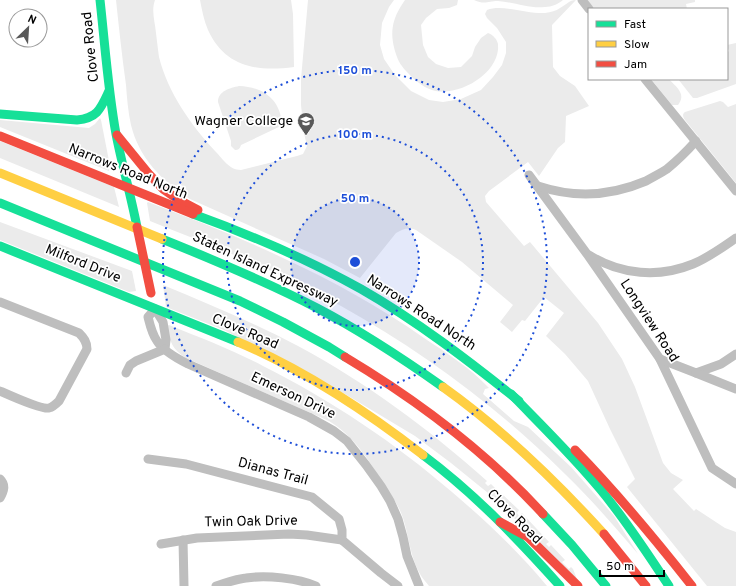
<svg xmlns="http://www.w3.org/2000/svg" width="736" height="586" viewBox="0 0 736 586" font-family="Overpass,sans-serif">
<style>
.green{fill:#ebebeb}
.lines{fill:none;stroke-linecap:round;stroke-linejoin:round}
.street{stroke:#bebebe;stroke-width:9}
.fast{stroke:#16e098;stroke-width:9}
.slow{stroke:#ffcf43;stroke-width:9}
.jam{stroke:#f24e42;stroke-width:9}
.jam-bridge{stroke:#f24e42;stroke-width:9}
.ring{fill:none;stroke:#1d4ed8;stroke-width:2;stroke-dasharray:2 4}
.labels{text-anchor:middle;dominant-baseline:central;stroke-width:3.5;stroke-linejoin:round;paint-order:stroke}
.street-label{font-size:14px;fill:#000;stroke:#fff}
.poi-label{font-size:14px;fill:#000;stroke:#fff;text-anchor:end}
.centre{fill:#1d4ed8;stroke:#fff;stroke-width:2}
.ring-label{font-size:12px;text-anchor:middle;font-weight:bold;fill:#1d4ed8;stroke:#fff;stroke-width:3.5;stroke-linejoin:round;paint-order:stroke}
</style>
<rect width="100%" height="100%" fill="#fff"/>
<g class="green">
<path d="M116 0H155C151 11 155 22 156 33 157 41 158 50 159 57 168 93 191 125 215 151 223 159 229 170 241 170L297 156 303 154 307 146 304 133 301 105V79L308 0H394L389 7 382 23 380 45 384 59 395 75 411 91 429 100 443 102 461 99 481 90 493 77 502 65 506 53V42L497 28 487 18 485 14 487 10C502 4 528 14 545 13 551 12 556 11 560 8 566 5 569 0 576 0L552 25 553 67 560 76 575 86 589 106 566 116 565 142 558 148 539 176 528 162 489 191 485 196 486 202 524 246 530 242 598 323 622 359 635 387 663 463 671 473 683 480 673 489 694 511 696 509 725 528 736 532V586H707L627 487 635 479 610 429 588 381 565 354 546 336 564 313 544 297 525 321 522 320 512 332 500 322 513 305 462 262 416 230C408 227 403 229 396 233L360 278 324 259 190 199C162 181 139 158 131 125 128 112 127 98 126 85 122 57 119 28 116 0Z"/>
<path d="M200 0H291L293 14 294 67C257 72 225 67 208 30 204 21 202 10 200 0Z"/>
<path d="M405 0H458L457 5 449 8 437 9 426 18 421 25 423 45 428 57 436 64 448 68 461 67 472 56 475 47 481 38 488 33C493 35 497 39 498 44 501 73 458 98 432 90 425 88 419 83 414 79 408 73 400 66 397 57 389 34 391 20 405 0Z"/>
<path d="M474 0H563C558 4 552 7 545 7 530 9 514 2 498 1 488 1 485 5 474 0Z"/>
<path d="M587 0H695V2L686 4 687 9H594Z"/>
<path d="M736 43V84L697 98H693L678 79H727V53L729 51 727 45Z"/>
<path d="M651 79H669C676 87 687 94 678 105H672Z"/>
<path d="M239 86C263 87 280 99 282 124L281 126 241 145C240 149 238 150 235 150L231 146V141L218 102C218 91 230 88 239 86Z"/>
<path d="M720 101 723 102 728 107 736 104V183L685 120C683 117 682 114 685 112Z"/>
<path d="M100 118 101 120 110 166 109 171 0 127V120L89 128 95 124Z"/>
<path d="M0 141 114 187 119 207 0 158Z"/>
<path d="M148 202C194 220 240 237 285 259 333 281 380 307 424 338 447 353 470 368 489 388L485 389 483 394 514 421 528 427 571 467 614 516 638 554C615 527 591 499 565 474 499 408 422 351 341 306 280 272 215 247 150 221L147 203Z"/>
<path d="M0 222 132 271 136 291 129 292 0 240Z"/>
<path d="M163 285C209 304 254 323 298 346 367 383 429 429 487 481L485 483 488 486 491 484 499 492 497 494 500 497 502 494 519 510 517 513 519 516 522 513 549 542 546 544 549 547 551 545 565 560 562 562 569 569 571 567 573 569 577 579 488 493 451 463 415 436 345 394 224 330 166 307Z"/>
<path d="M169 325C201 338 233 350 263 366 331 400 395 443 452 492 486 521 519 552 547 586H429C426 582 422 578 420 574 410 557 409 536 403 518 399 505 390 494 383 483 368 459 354 436 329 421L186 358C172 349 170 342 167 326Z"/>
</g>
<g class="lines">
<g class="street">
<path d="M582 0 589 9"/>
<path d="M645 79 736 191"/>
<path d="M529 175 587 254 660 359 712 468 736 484"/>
<path d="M538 186C574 198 611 196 646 181 653 177 661 173 667 169 678 160 687 151 696 141"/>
<path d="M589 255C621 275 659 278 693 264 708 258 723 247 736 238"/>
<path d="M0 302 79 333C84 338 87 342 87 349L59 401C56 404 53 407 49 408 42 410 9 395 0 391"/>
<path d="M165 349 166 340 163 322 155 309 148 317C150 325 152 334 157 341 163 351 178 359 188 364L309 417 334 431 347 441 366 465 381 486 390 501 398 519 403 537 407 556 419 586"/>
<path d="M660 359 696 373 721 364 736 354"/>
<path d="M126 373 130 365 136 361 165 349"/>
<path d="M696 373 736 389"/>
<path d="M148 459 186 464 312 497 339 519 342 530V540L381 573 398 586"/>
<path d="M0 479C6 485 4 491 0 498"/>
<path d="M183 540 184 586"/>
<path d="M161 544 197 538 289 534 307 535 342 540"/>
<path d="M216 586C226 583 236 579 246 578 266 575 298 578 316 586"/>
</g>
<g class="fast">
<path d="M100 0C105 45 108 90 116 134 122 165 131 196 137 227"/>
<path d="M0 114 77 120C98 118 101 108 109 91"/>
<path d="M0 203 240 301 283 322 329 347 345 357"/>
<path d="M193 214C251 235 307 259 361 289 417 321 469 361 519 401"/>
<path d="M162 239C214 260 267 282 317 308 361 331 402 358 443 387"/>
<path d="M0 246 238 342"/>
<path d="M511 394C541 425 573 456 600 489 626 520 647 553 669 586"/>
<path d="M423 455C474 493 518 539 560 586"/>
<path d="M543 514 572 545 606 586"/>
</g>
<g class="slow">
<path d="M0 173 162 239"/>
<path d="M238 342C305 370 366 411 423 455"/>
<path d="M443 387C502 429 555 480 604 534"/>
</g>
<g class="jam">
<path d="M117 135 148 173 163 189 179 200 198 210"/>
<path d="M0 136 193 214"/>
<path d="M345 357C417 400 486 452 543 514"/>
<path d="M575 450C617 493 655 539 692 586"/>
<path d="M500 522 528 537 578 586"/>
<path d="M604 534 646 586"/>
</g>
<path class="jam-bridge" d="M137 227 151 293"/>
</g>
<circle cx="355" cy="262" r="64" fill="#1d4ed8" fill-opacity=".12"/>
<g class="ring">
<circle cx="355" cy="262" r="64"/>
<circle cx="355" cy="262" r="128"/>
<circle cx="355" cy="262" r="192"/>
</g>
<defs>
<symbol id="university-pin" viewBox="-11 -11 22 30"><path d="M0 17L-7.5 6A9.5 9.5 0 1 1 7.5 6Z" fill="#595959" stroke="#fff"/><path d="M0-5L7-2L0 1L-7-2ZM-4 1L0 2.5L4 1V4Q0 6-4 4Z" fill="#fff"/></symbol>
</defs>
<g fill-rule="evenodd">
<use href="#university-pin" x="296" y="111" width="20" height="27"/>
</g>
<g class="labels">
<g class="street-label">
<text transform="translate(91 47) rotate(-96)">Clove Road</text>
<text transform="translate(128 172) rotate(22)">Narrows Road North</text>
<text transform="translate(83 264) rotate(22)">Milford Drive</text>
<text transform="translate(265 270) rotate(25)">Staten Island Expressway</text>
<text transform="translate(421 313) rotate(33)">Narrows Road North</text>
<text transform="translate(649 321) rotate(57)">Longview Road</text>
<text transform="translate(245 332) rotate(23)">Clove Road</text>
<text transform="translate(293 396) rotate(25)">Emerson Drive</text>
<text transform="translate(273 472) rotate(15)">Dianas Trail</text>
<text transform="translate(514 517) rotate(45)">Clove Road</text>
<text transform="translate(251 522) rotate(-1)">Twin Oak Drive</text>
</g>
<g class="poi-label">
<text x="293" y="121">Wagner College</text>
</g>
</g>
<circle cx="355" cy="262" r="6" class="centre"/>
<g class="ring-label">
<text x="355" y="74">150 m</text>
<text x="355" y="138">100 m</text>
<text x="355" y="202">50 m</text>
</g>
<rect x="588" y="8" width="140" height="72" fill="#ffffff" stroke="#999999"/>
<rect x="596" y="21" width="20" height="6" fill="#16e098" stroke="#999999"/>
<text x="624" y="28" font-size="12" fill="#000000">Fast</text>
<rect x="596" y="41" width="20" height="6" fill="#ffcf43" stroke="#999999"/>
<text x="624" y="48" font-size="12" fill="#000000">Slow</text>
<rect x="596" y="61" width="20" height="6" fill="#f24e42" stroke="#999999"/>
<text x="624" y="68" font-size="12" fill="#000000">Jam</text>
<g transform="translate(28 28) rotate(25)"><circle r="19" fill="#ffffff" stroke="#999999"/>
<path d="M0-3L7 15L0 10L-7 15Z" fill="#595959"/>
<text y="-6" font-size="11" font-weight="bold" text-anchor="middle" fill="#000000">N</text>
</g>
<path d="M600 570v6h64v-6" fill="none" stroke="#000000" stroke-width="2"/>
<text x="606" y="570" font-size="12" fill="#000000" stroke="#ffffff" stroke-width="3" paint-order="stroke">50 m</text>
</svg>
